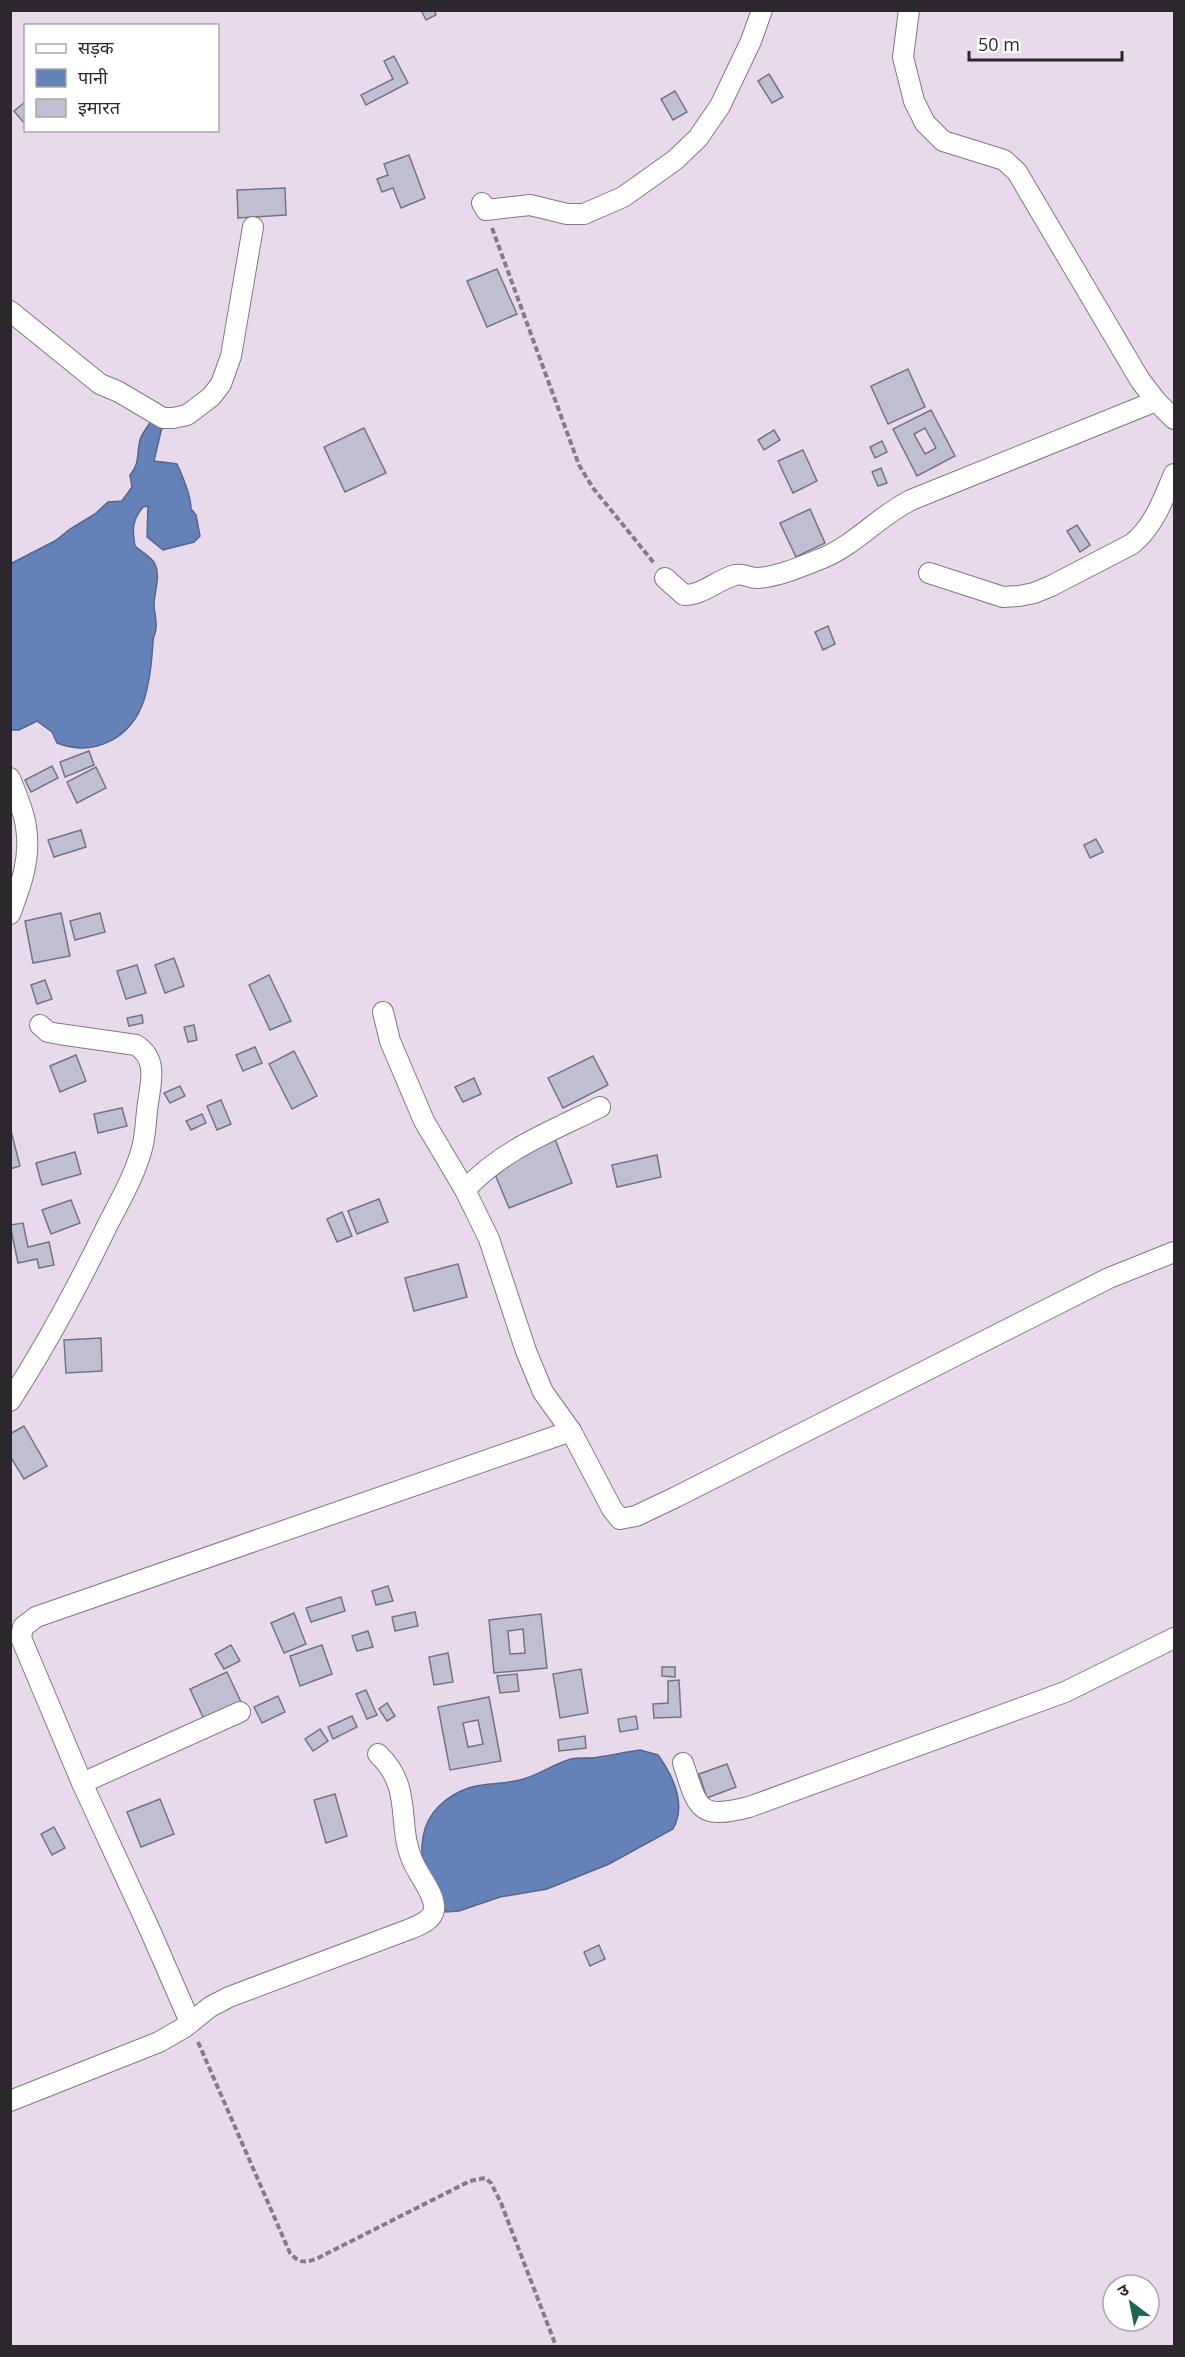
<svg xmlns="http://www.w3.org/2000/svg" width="1185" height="2357" viewBox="0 0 1185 2357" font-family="'Open Sans','Noto Sans Devanagari',sans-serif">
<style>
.water{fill:#6482b8;stroke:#53678e;stroke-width:1.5}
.building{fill:#c0bfd2;stroke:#757485;stroke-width:1.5;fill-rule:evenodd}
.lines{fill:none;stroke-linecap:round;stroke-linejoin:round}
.minor-casing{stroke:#837786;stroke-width:22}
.path{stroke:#857c87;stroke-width:4;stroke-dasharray:6 3;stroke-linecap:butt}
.minor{stroke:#fff;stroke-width:20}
</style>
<rect width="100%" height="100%" fill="#e8daeb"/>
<g class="water">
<path d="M152 419 165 424 161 431 154 461 177 464C183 477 191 496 191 509L196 515 200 536 194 542 163 550 147 537 148 506 143 507C132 520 132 530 135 546 140 551 152 557 155 564 161 576 154 592 154 605 154 612 157 620 156 628 156 632 153 637 153 641 152 660 150 681 144 700 131 739 94 757 57 743L52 732 37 721 19 730H11L10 564 55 541 70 529 95 514 108 502 122 501 132 487 130 475C141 463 136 450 141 437 144 431 149 425 152 419Z"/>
<path d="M640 1750 658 1755C673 1776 687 1804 673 1829L609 1864 547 1889 500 1897 459 1911 446 1912C414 1871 409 1816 461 1791 480 1782 501 1785 520 1780 538 1776 553 1764 571 1759 580 1757 590 1759 599 1757 612 1755 626 1752 640 1750Z"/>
</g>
<g class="building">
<path d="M421 10H434L436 15 426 20Z"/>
<path d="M394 56 408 83 366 105 361 95 393 79 384 61Z"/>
<path d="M769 74 783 97 772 103 758 81Z"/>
<path d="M675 91 687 112 673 120 661 99Z"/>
<path d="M26 101V123L25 124 14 111Z"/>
<path d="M409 155 425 198 401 208 393 188 382 192 377 179 388 175 384 164Z"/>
<path d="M285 188 286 215 238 218 237 190Z"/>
<path d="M497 269 517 314 487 327 467 281Z"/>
<path d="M908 369 925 407 888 424 871 386Z"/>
<path d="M931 410 955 456 917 476 893 429ZM925 428 936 448 925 454 914 434Z"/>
<path d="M364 428 386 473 345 492 324 447Z"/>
<path d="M774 430 780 440 764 450 758 440Z"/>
<path d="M882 441 887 452 875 458 870 447Z"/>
<path d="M803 450 817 481 793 493 778 461Z"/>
<path d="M881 468 887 483 878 486 872 472Z"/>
<path d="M810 509 825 543 796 557 780 523Z"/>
<path d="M1077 525 1090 545 1080 552 1067 531Z"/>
<path d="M828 626 835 644 823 650 815 632Z"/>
<path d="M89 751 94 765 65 777 60 762Z"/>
<path d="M52 766 58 778 31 792 25 780Z"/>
<path d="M96 767 106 788 77 803 67 782Z"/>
<path d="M81 830 86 847 54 857 48 840Z"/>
<path d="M1096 839 1103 852 1090 858 1084 845Z"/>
<path d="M61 913 70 956 33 963 25 921Z"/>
<path d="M100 913 105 932 75 940 70 921Z"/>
<path d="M174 958 184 986 165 993 155 965Z"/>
<path d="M137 965 146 993 126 999 117 971Z"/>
<path d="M269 975 291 1021 270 1030 249 985Z"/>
<path d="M45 980 52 999 37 1004 31 985Z"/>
<path d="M142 1015 143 1023 129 1026 127 1018Z"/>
<path d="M194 1025 197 1040 188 1042 184 1027Z"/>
<path d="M255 1047 262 1063 243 1071 236 1055Z"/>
<path d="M294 1051 317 1096 292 1109 269 1064Z"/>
<path d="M76 1055 86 1081 60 1092 50 1066Z"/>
<path d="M593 1056 608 1085 563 1108 548 1078Z"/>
<path d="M474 1078 481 1094 463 1102 455 1087Z"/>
<path d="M180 1086 185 1096 170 1103 164 1093Z"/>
<path d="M221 1100 231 1124 217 1130 207 1106Z"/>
<path d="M122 1108 127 1126 98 1133 94 1114Z"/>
<path d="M202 1114 206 1123 191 1130 186 1121Z"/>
<path d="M10 1127 20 1166 10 1169Z"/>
<path d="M553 1134 572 1183 509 1208 489 1160Z"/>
<path d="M75 1152 81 1174 42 1185 36 1163Z"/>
<path d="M657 1155 661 1177 617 1187 612 1165Z"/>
<path d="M379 1199 388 1222 357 1234 348 1211Z"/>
<path d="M71 1200 80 1223 51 1234 42 1210Z"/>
<path d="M342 1212 352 1236 337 1242 327 1219Z"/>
<path d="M23 1223 28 1247 49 1242 54 1265 39 1268 37 1259 18 1263 10 1225Z"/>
<path d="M458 1264 467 1297 414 1311 405 1278Z"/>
<path d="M101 1338 102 1371 66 1373 64 1340Z"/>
<path d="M24 1426 47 1466 24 1479 10 1456V1434Z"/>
<path d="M388 1586 393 1601 376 1605 372 1591Z"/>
<path d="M341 1597 345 1611 311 1622 306 1608Z"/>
<path d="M415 1612 418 1626 395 1631 392 1617Z"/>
<path d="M294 1613 306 1644 284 1653 271 1623Z"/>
<path d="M541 1614 547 1668 494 1673 489 1620ZM523 1629 525 1653 510 1654 508 1631Z"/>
<path d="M368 1631 373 1647 357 1651 352 1636Z"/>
<path d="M231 1645 240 1661 224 1669 215 1654Z"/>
<path d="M322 1645 332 1674 300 1686 290 1656Z"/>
<path d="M448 1653 453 1682 434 1685 429 1657Z"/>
<path d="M662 1667H675V1677L662 1676Z"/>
<path d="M581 1669 588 1713 560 1718 553 1674Z"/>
<path d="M227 1672 241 1702 204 1719 190 1689Z"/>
<path d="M517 1674 519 1691 500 1693 497 1676Z"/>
<path d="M679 1680 681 1717 654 1718 653 1704 668 1703V1681Z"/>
<path d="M366 1690 377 1715 367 1719 356 1694Z"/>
<path d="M278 1696 285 1712 262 1723 254 1707Z"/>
<path d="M489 1697 501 1761 450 1770 438 1707ZM478 1720 483 1744 468 1747 463 1723Z"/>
<path d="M387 1703 395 1716 387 1721 379 1709Z"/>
<path d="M352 1716 357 1727 333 1739 328 1727Z"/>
<path d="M636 1716 638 1729 620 1732 618 1719Z"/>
<path d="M320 1729 328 1741 313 1751 305 1739Z"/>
<path d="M585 1736 586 1748 559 1751 558 1740Z"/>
<path d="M727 1764 736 1787 707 1798 699 1774Z"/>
<path d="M335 1794 347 1836 326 1843 314 1800Z"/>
<path d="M160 1799 174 1834 141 1847 127 1812Z"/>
<path d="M54 1827 65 1848 52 1855 41 1834Z"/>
<path d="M599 1945 605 1959 590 1966 584 1952Z"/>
</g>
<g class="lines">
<defs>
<g id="minor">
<path d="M909 10 903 57 914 101 925 123 943 141 1004 160 1017 172 1140 380 1156 401 1174 419"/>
<path d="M482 203 486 210 530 205 567 214H584L623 197 647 180 675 160 698 138 720 106 751 41 762 10"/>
<path d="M10 311 100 384 119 392 163 418H173L187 415 211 397 221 384 231 356 253 227"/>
<path d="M929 573 1003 597 1019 596 1034 593 1051 586 1132 544C1154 526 1163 500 1174 474"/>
<path d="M665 578 684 595C703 595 717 580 735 575 743 573 749 578 757 578 778 577 803 566 823 558 856 544 879 516 911 500L1156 401"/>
<path d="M10 778C16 794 24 811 26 827 31 858 21 886 10 914"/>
<path d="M383 1012 390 1041 424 1121 465 1190 489 1239 526 1351 543 1392 571 1431 612 1509 620 1519 636 1516 676 1497 1109 1278 1174 1252"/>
<path d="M465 1190C501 1150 552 1131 600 1107"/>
<path d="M10 1401C47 1344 79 1284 108 1224 121 1199 137 1171 143 1144 146 1130 146 1116 148 1103 151 1081 158 1059 136 1045L59 1034 48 1032 40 1025"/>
<path d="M683 1763C698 1809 698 1820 749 1807L1065 1692 1174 1638"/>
<path d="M82 1783 240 1712"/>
<path d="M190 2022 149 1928 82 1783 21 1638 23 1627 36 1617 571 1431"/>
<path d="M10 2101 159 2042 185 2027 210 2007 229 1997 410 1929C419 1925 432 1921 434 1910 436 1896 420 1877 414 1864 395 1826 415 1789 378 1754"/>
</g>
</defs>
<use href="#minor" class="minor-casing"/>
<g class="path">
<path d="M492 228 579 465 593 488 654 563"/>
<path d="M198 2042 290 2253C299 2263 304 2263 316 2259L470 2181 485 2178 491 2183 501 2203 556 2346"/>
</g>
<use href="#minor" class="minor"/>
</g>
<rect width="1185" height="2357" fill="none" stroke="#2c272d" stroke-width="24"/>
<rect x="24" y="24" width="195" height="108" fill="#ffffff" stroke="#aba9ab" stroke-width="1.5"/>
<rect x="36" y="44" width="30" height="9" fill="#ffffff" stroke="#aba9ab" stroke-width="1.5"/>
<text x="78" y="54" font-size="18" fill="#2c272d">सड़क</text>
<rect x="36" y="69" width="30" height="18" fill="#6482b8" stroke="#aba9ab" stroke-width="1.5"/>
<text x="78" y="84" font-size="18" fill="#2c272d">पानी</text>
<rect x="36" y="99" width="30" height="18" fill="#c0bfd2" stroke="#aba9ab" stroke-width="1.5"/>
<text x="78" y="114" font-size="18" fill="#2c272d">इमारत</text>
<g transform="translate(1131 2303) rotate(328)"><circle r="28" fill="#ffffff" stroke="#aba9ab" stroke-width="1.5"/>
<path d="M0-4.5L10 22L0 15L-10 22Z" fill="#226555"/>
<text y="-9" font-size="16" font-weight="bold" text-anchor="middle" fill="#2c272d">उ</text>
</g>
<path d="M969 51v9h153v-9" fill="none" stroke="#2c272d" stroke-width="3"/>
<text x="978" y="51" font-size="18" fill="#2c272d" stroke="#ffffff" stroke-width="4.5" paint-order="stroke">50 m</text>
</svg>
